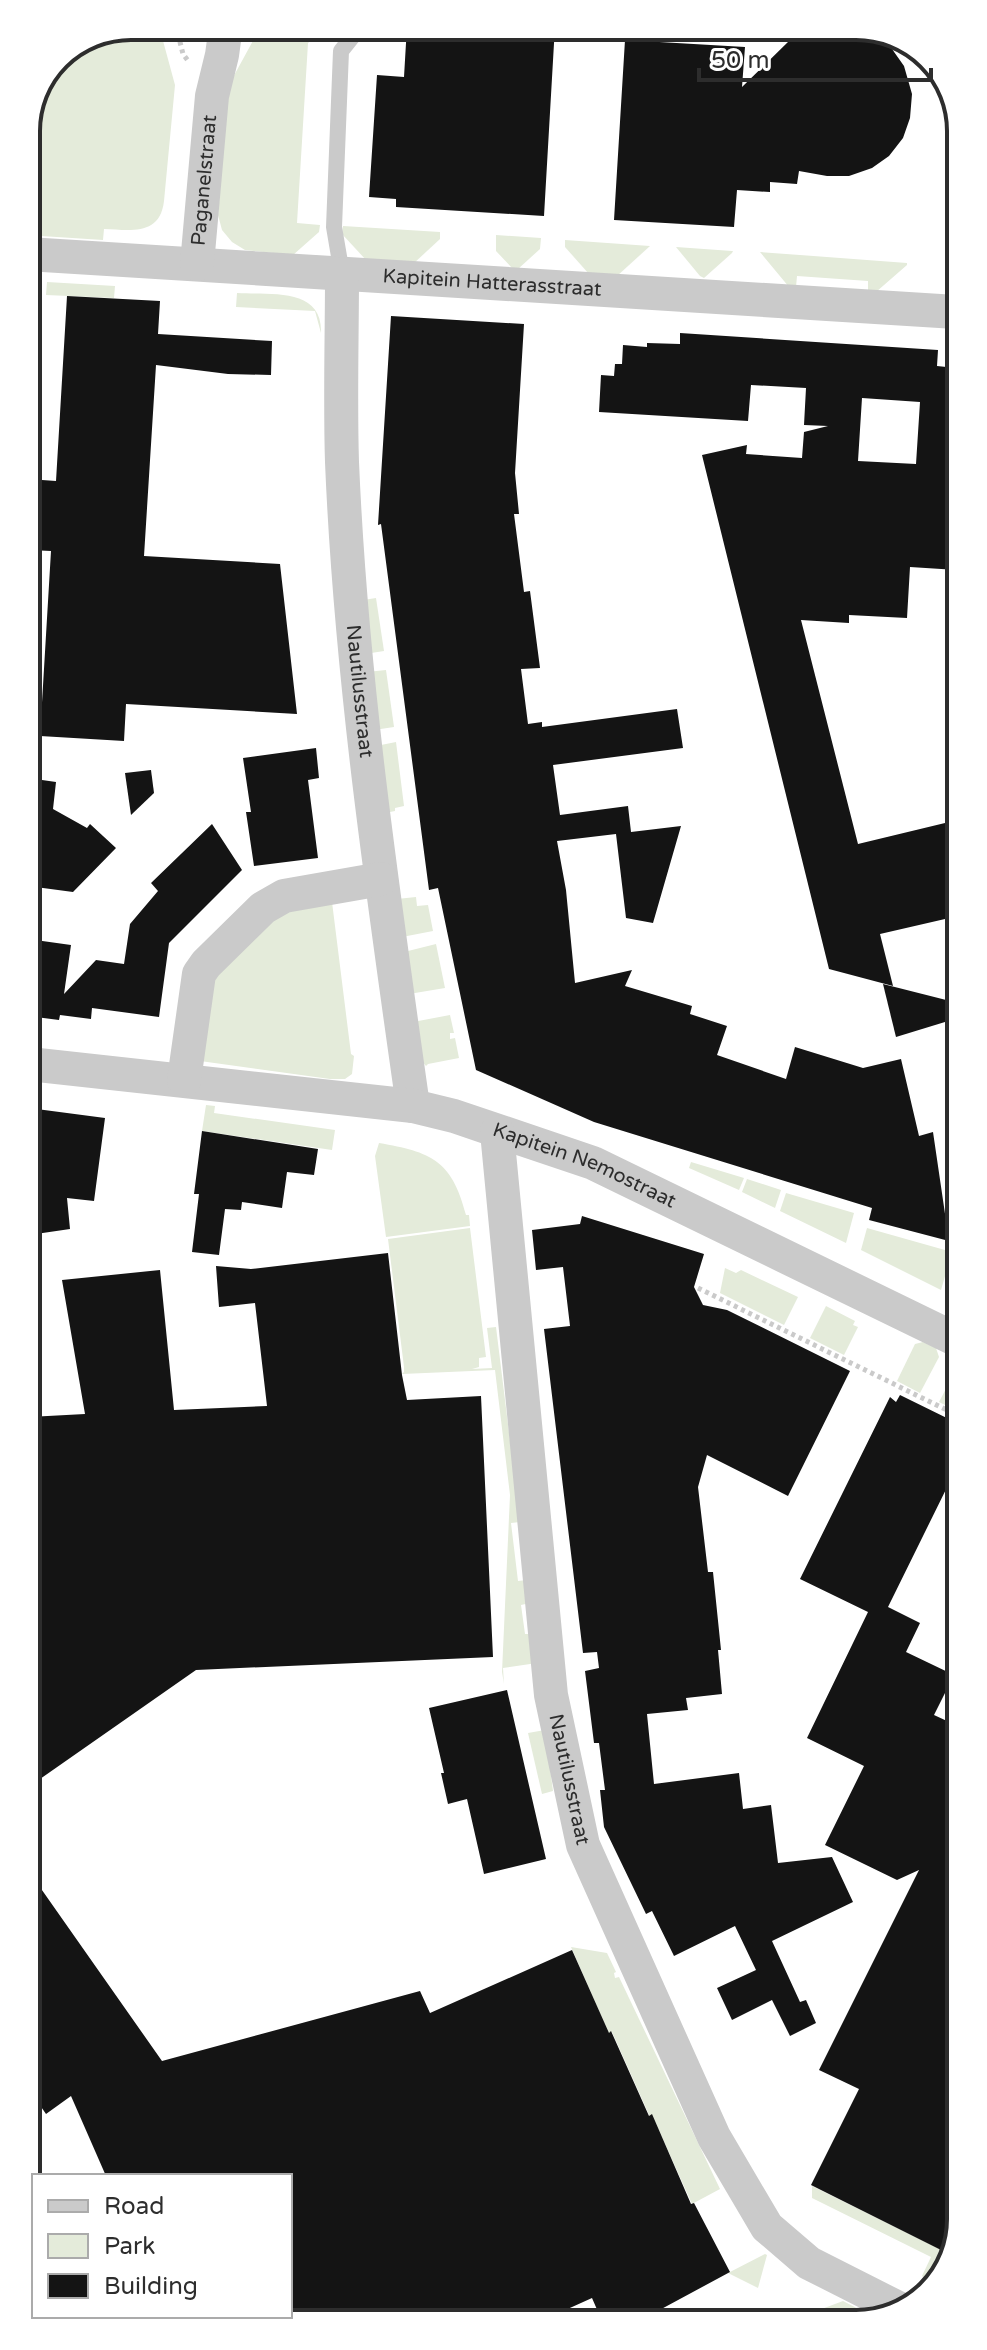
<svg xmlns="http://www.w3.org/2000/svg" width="987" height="2350" viewBox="0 0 987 2350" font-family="'Varela Round',sans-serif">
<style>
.green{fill:#e4ebda}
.building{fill:#141414;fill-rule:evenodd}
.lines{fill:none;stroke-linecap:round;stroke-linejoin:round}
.path{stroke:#cacaca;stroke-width:5;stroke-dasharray:4 4;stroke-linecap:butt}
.lane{stroke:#cacaca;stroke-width:16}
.street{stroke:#cacaca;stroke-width:34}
.labels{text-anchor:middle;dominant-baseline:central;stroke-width:8;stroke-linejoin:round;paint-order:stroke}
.street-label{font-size:20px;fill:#2d2d2d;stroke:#fff}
.rim{fill:none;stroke:#2d2d2d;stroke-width:4}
</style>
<rect width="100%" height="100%" fill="#fff"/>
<g class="green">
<path d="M131 26H159L175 85 164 201C160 236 131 230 104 229L103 240 26 235V124L57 56Z"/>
<path d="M261 26H327L308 43 297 223 320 225 319 232 293 255 245 250 232 242 222 230 218 215 228 94 231 81Z"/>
<path d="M343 226 440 232V239L413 264 367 261 342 234Z"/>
<path d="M496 235 541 238 540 249 518 269H513L496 251Z"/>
<path d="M565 240 650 246 617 276 589 274 565 247Z"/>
<path d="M676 247 732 251H733L732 253 704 278 700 276Z"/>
<path d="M760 252 907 263V265L876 292H868V281L797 276 796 287H789Z"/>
<path d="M47 282 115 286 114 298 46 295Z"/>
<path d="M237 293C270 295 323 287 321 333L315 311 236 307Z"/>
<path d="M376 598 384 651 365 654 357 601Z"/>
<path d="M386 670 394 727 374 730 367 672Z"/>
<path d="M396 742 404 806 395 808V811L385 813 376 746Z"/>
<path d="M416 897 417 906 428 905 433 931 402 937 397 899Z"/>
<path d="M332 902 351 1054 354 1056 352 1074 345 1079H330L200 1061 212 975 282 908Z"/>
<path d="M436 944 445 988 409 994 404 952Z"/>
<path d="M450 1015 454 1033H450V1039L455 1038 459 1058 428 1064 426 1066 418 1056 413 1022Z"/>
<path d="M206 1105 215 1106 214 1113 335 1130 332 1150 202 1131Z"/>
<path d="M379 1143C431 1152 452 1160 466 1215H469L470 1226 386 1237 375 1156Z"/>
<path d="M691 1162 744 1178 739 1190 689 1168Z"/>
<path d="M747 1179 781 1190 775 1208 742 1192Z"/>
<path d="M786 1193 854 1213 846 1243 780 1211Z"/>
<path d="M470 1228 486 1357 479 1358V1367L472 1369 492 1368 487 1328 496 1327 520 1522 511 1523 518 1581 527 1580 530 1603 521 1605 525 1634H533L537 1663 503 1668 504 1684 502 1672 510 1495 495 1370 402 1374 404 1372V1367L388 1239Z"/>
<path d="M867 1228 952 1252 941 1290 861 1250Z"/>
<path d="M725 1268 736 1273 741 1270 798 1297 784 1325 720 1293Z"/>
<path d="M826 1306 855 1321 853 1325 858 1327 844 1355 810 1338Z"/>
<path d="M923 1342 936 1348 939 1357 920 1393 897 1381 915 1344Z"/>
<path d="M958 1366H959V1412L939 1402Z"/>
<path d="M545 1730 553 1791 542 1794 528 1733Z"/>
<path d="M571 1947 607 1953 616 1972 614 1973 615 1978 619 1977 720 2189 692 2204 652 2115 650 2117 612 2032 609 2034Z"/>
<path d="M812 2186 944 2251 929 2282 922 2276 931 2257 812 2198Z"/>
<path d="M765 2254 767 2255 758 2288 728 2273Z"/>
<path d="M843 2301 878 2319H823L811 2313Z"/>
</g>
<g class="building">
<path d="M407 26H555L544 216 396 207V199L369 197 377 75 404 77Z"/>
<path d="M823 26H849L868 32 892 49 904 66 912 94 910 118 903 138 889 156 872 168 849 176H827L799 171 797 184 770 182V192L737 190 734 227 614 220 625 40 745 47 742 87 789 41 805 32Z"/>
<path d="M67 296 160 301 158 334 272 341 271 375 228 374 156 365 144 556 280 564 297 714 126 704 124 741 40 736 51 551 30 550 27 535 28 479 56 481Z"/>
<path d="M391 316 524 324 515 473 519 514H514L524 592 530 591 540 668 521 669 528 724 542 722V727L677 709 683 748 553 765 560 815 628 806 631 832 681 826 653 923 626 918 616 834 557 841 566 890 575 983 632 970 625 986 692 1006 690 1014 727 1026 717 1055 786 1079 795 1047 863 1068 901 1059 919 1136 933 1132 949 1241 869 1220 872 1208 594 1122 476 1070 438 888 429 890 381 524 378 525Z"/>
<path d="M680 333 938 350 937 366 956 368 957 570 910 567 907 618 849 615V623L801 620 858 844 945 823 958 874V916L880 934 893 986 829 969 702 455 747 445 746 454 802 458 804 432 828 426 804 425 806 388 751 385 748 421 599 412 601 375 614 376 615 364H622L623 345 647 347V343L680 344ZM862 398 920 402 916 464 858 461Z"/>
<path d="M316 748 319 778 308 780 318 858 254 866 246 812H251L243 758Z"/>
<path d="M151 770 154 793 131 815 125 773Z"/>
<path d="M28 778 56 782 53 809 87 828 90 824 116 848 73 892 28 886Z"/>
<path d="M212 824 242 870 169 943 159 1017 92 1008 91 1019 60 1015 59 1020 28 1016V939L71 945 64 994 96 960 124 964 130 924 158 891 151 883Z"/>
<path d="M883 984 958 1003V1018L896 1037Z"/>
<path d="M29 1108 105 1118 94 1201 67 1198 70 1229 29 1235Z"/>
<path d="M202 1131 318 1149 314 1175 287 1172 282 1208 242 1202 241 1210 225 1209 219 1255 192 1252 199 1194H194Z"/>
<path d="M582 1216 704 1254 694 1287 703 1305 727 1310 850 1371 788 1496 707 1455 698 1487 708 1572H713L721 1650H718L722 1694 686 1698 688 1710 647 1714 654 1784 739 1773 743 1809 771 1805 778 1863 832 1857 853 1902 772 1941 800 2002 806 2000 816 2023 790 2036 772 2000 732 2020 717 1988 756 1970 735 1926 674 1956 652 1911 646 1914 604 1827 600 1790H605L599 1743H594L585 1671 599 1668 597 1652 583 1653 544 1329 570 1326 563 1267 536 1270 532 1230 580 1224Z"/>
<path d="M388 1253 402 1375 407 1400 481 1396 493 1657 196 1670 30 1786 29 1417 85 1414 62 1280 160 1270 174 1410 267 1406 255 1303 219 1307 216 1266 251 1269Z"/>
<path d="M900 1395 959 1424V1463L888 1607 920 1623 906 1652 954 1675 934 1715 960 1727 961 2220 949 2254 811 2185 859 2089 819 2070 919 1870 897 1880 825 1845 864 1766 807 1738 868 1612 800 1579 890 1397 896 1402Z"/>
<path d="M507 1690 546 1859 484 1874 467 1799 448 1804 441 1773H444L429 1708Z"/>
<path d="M30 1873 162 2061 420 1991 430 2013 572 1950 609 2033 611 2031 649 2116 652 2114 691 2204 694 2203 730 2272 641 2320 602 2321 592 2298 541 2321 290 2323V2176H106L71 2096 46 2114 31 2092Z"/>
</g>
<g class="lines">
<g class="path">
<path d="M176 26 183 54 189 62"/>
<path d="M698 1288 959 1416"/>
</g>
<path class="lane" d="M342 274 334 227 341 51 361 26"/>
<g class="street">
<path id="s1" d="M27 254 956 312"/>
<path id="s2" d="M197 264 212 96 222 55 226 26"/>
<path id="s3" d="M342 274C342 337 340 400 342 462 351 678 383 893 413 1106"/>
<path id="s4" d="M29 1064 413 1106 454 1116 593 1163 959 1341"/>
<path d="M184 1080 199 974 206 964 263 908 284 896 381 879"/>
<path id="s5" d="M497 1132 551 1695 583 1845 714 2137 767 2227 809 2263 902 2310"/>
</g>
</g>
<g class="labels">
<g class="street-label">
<text stroke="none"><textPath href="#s2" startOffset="84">Paganelstraat</textPath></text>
<text stroke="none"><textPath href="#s1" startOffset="466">Kapitein Hatterasstraat</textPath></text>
<text stroke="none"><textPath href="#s3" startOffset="418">Nautilusstraat</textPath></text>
<text stroke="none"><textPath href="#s4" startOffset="568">Kapitein Nemostraat</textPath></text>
<text stroke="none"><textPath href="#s5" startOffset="652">Nautilusstraat</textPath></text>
</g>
</g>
<path d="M0 0H987V2350H0ZM131 40H856A91 91 0 0 1 947 131V2219A91 91 0 0 1 856 2310H131A91 91 0 0 1 40 2219V131A91 91 0 0 1 131 40Z" fill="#fff" fill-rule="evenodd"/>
<path class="rim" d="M131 40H856A91 91 0 0 1 947 131V2219A91 91 0 0 1 856 2310H131A91 91 0 0 1 40 2219V131A91 91 0 0 1 131 40Z"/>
<rect x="32" y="2174" width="260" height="144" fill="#ffffff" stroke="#ababab" stroke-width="2"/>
<rect x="48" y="2200" width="40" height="12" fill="#cacaca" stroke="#ababab" stroke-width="2"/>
<text x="104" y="2214" font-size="24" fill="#2d2d2d">Road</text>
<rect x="48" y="2234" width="40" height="24" fill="#e4ebda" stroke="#ababab" stroke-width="2"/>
<text x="104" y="2254" font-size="24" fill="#2d2d2d">Park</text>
<rect x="48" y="2274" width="40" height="24" fill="#141414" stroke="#ababab" stroke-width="2"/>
<text x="104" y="2294" font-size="24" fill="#2d2d2d">Building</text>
<path d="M699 68v12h232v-12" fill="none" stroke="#2d2d2d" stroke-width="4"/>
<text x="711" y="68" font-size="24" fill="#2d2d2d" stroke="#ffffff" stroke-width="6" paint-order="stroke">50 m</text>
</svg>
